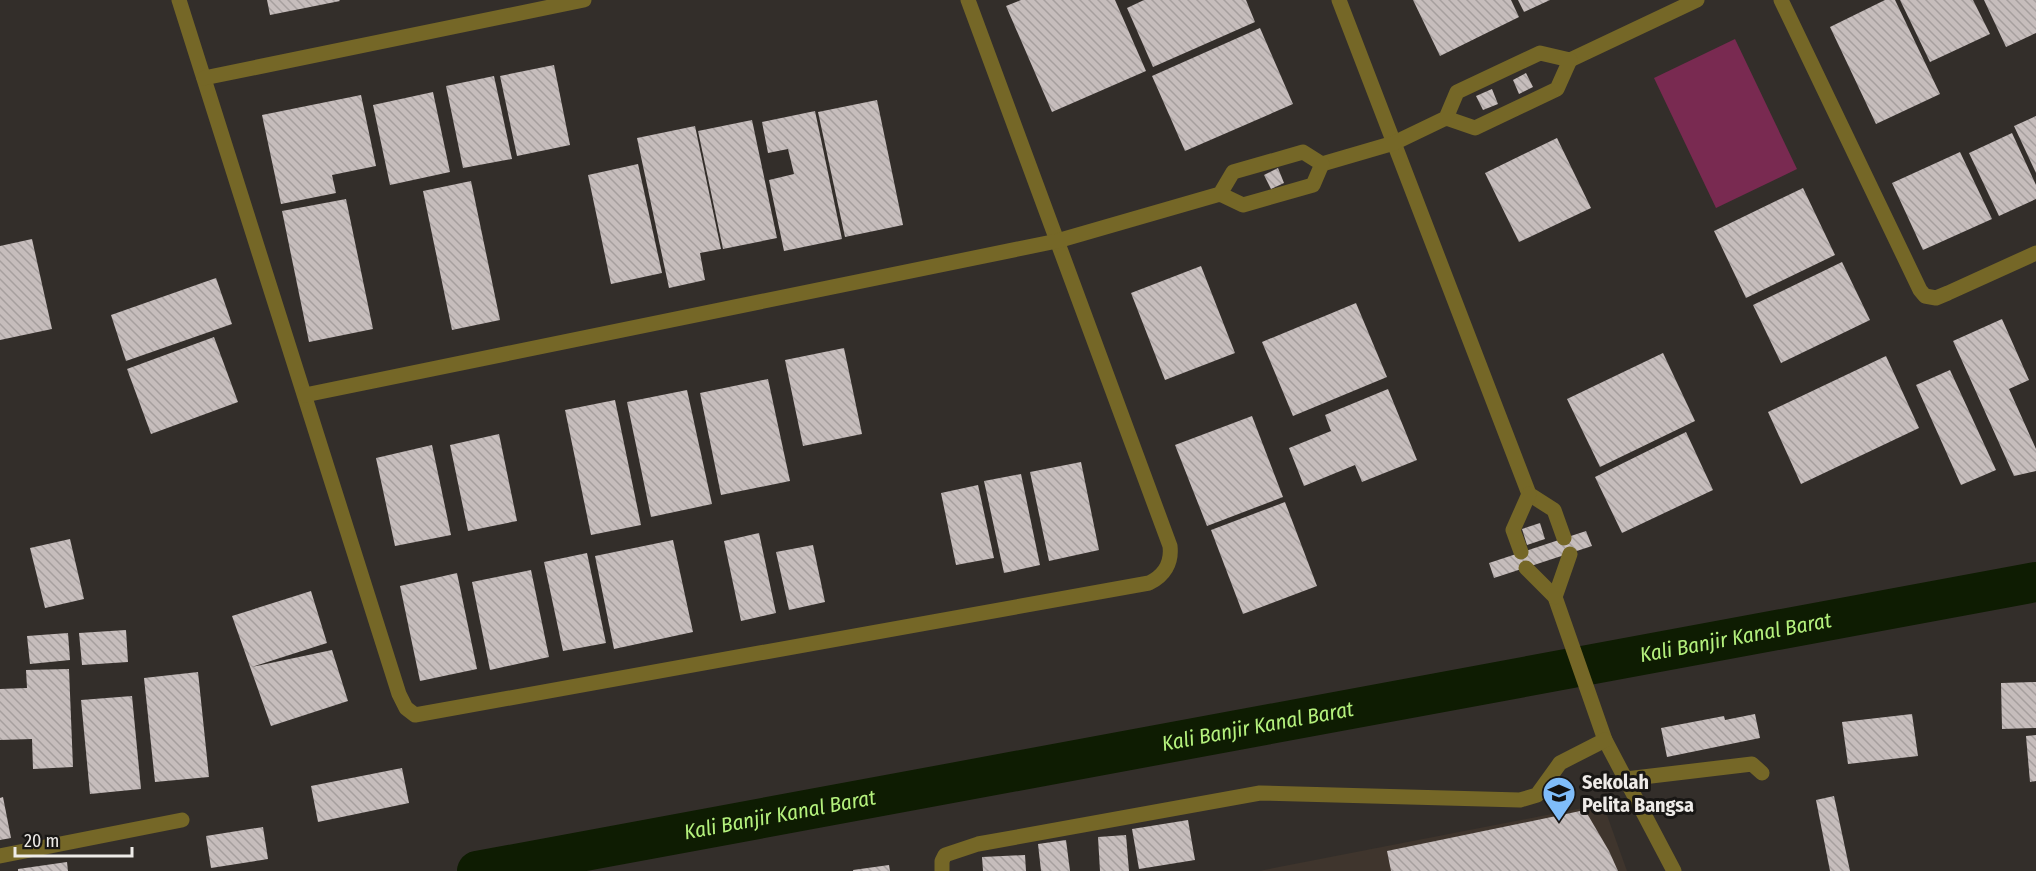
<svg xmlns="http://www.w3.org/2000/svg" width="2036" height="871" viewBox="0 0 2036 871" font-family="'Fira Sans Condensed',sans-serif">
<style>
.built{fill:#3f352d}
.pitch{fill:#792a51}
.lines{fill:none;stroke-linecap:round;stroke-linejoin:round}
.canal{stroke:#0e1c02;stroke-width:40}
.building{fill:url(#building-back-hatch)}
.minor{stroke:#756727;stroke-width:15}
.labels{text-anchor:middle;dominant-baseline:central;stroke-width:6;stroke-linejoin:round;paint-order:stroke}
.poi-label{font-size:20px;font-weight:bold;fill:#eeebe8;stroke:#191715;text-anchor:start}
.water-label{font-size:21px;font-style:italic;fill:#b5f17d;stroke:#191715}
</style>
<defs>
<pattern id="building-back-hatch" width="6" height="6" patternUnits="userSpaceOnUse" patternTransform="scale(1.5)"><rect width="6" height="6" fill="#c6bdbc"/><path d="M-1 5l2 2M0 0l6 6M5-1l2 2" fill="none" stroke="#a69f9e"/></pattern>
</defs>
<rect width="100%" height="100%" fill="#332e2a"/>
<path class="built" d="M1603 804 1627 871H1259Z"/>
<path class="pitch" d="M1735 39 1797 169 1716 208 1654 78Z"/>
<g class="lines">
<path class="canal" id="s1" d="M477 871 2036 582"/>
</g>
<g class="building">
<path d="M267 0H339L340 1 270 15Z"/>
<path d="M1021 0H1115L1146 71 1052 112 1006 6Z"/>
<path d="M1144 0H1246L1255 22 1153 67 1127 8Z"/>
<path d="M1413 0H1511L1519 17 1440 56Z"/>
<path d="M1518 0H1550L1524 12Z"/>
<path d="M1885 0H1895L1940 94 1876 124 1830 27Z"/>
<path d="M1900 0H1973L1990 34 1930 62Z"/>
<path d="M1984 0H2036V33L2006 47Z"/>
<path d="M1260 28 1293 104 1185 151 1152 76Z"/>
<path d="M554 65 570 145 517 156 500 76Z"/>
<path d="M1526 73 1533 87 1519 94 1513 80Z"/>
<path d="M494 76 512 159 463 168 446 86Z"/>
<path d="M1492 89 1498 104 1483 110 1476 96Z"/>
<path d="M433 92 450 172 390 185 373 105Z"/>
<path d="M361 95 376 166 332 175 336 193 281 204 262 115Z"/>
<path d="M877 100 903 225 845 237 818 112Z"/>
<path d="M815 111 842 239 784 251 769 180 794 174 788 149 768 153 762 122Z"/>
<path d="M2036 116V173L2014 126Z"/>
<path d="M752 120 777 238 723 249 698 131Z"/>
<path d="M695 126 721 249 700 253 705 280 669 288 637 138Z"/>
<path d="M2012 133 2036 185V199L1999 216 1969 153Z"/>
<path d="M1557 138 1591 208 1519 242 1485 173Z"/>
<path d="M1960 152 1992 219 1923 250 1892 183Z"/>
<path d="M638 164 662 273 611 284 588 175Z"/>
<path d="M1278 168 1284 183 1271 189 1264 175Z"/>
<path d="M471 181 500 320 452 330 423 191Z"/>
<path d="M1803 188 1835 255 1746 298 1714 231Z"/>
<path d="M346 199 373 329 309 342 282 211Z"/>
<path d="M32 239 52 329 0 340V246Z"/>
<path d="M1842 262 1870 320 1781 363 1753 305Z"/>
<path d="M1201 266 1235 353 1165 380 1131 293Z"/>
<path d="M216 278 232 324 126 361 111 315Z"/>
<path d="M1356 303 1387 377 1293 416 1262 342Z"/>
<path d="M2002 319 2029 380 2009 389 2036 449V471L2014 476 1953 341Z"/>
<path d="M214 337 238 402 151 434 127 369Z"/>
<path d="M844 348 862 434 803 446 785 360Z"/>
<path d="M1663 353 1695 421 1600 467 1567 399Z"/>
<path d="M1886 356 1919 428 1801 484 1768 412Z"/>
<path d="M1950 370 1996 470 1961 485 1916 385Z"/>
<path d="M768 379 790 481 721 495 700 393Z"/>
<path d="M1388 389 1417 460 1362 482 1355 465 1304 486 1289 448 1331 431 1325 415Z"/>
<path d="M687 390 712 504 651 517 627 402Z"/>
<path d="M615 400 641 525 591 535 565 410Z"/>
<path d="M1252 416 1283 497 1207 526 1175 445Z"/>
<path d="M1686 432 1713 490 1622 533 1595 477Z"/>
<path d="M499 434 517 521 468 531 450 445Z"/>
<path d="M432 445 451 535 395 546 376 458Z"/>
<path d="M1081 462 1099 550 1049 561 1030 472Z"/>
<path d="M1021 474 1040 565 1004 573 984 481Z"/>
<path d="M978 485 994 558 956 565 941 493Z"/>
<path d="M1285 502 1317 586 1243 614 1211 530Z"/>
<path d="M1540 523 1545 539 1527 545 1522 529Z"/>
<path d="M1586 531 1592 546 1494 578 1489 563Z"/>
<path d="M759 533 776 613 741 621 724 541Z"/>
<path d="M70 539 84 599 45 608 30 548Z"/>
<path d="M673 540 693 632 614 649 595 556Z"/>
<path d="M813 545 825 602 789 610 776 552Z"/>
<path d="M587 553 606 643 563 651 544 562Z"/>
<path d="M531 570 549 657 490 670 472 582Z"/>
<path d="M457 573 477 669 420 681 400 586Z"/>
<path d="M311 591 327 643 252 667 332 650 348 701 271 726 232 616Z"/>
<path d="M126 630 128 662 82 665 79 633Z"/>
<path d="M68 633 70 660 30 664 27 636Z"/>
<path d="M69 669 73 767 33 769 32 739 0 740V689L27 688 26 670Z"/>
<path d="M198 672 209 777 155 782 144 678Z"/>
<path d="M2036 682V728L2002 729 2001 683Z"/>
<path d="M132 696 141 789 90 794 81 700Z"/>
<path d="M1755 714 1760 738 1667 757 1661 728 1724 716 1725 720Z"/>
<path d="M1912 714 1918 756 1848 764 1842 722Z"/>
<path d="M2036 735V781L2030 782 2026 736Z"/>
<path d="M402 768 409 803 318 822 311 786Z"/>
<path d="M1834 796 1850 871H1830L1816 800Z"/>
<path d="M3 797 11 838 0 840V798Z"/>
<path d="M1585 810 1609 851 1618 871H1391L1387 851Z"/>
<path d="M1188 820 1195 860 1139 869 1132 829Z"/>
<path d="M263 827 268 859 211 868 206 836Z"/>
<path d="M1126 835 1129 871H1100L1098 837Z"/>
<path d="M1066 840 1070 871H1041L1038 844Z"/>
<path d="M1025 855 1026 871H983L982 857Z"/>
<path d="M67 862 68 871H18V869Z"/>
<path d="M889 865 890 871H853V870Z"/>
</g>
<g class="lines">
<g class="minor">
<path d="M179 0 399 694 406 708 415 715 1149 583C1164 576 1172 563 1170 546L968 0"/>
<path d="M1339 0 1529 494 1554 510 1564 538"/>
<path d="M1781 0 1920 290 1925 296 1936 298 1948 293 2036 253"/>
<path d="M1570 60 1697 0"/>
<path d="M204 78 584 0"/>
<path d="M1322 164 1394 143 1446 118 1457 92 1540 53 1570 60 1557 89 1475 128 1446 118"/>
<path d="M305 395 1057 241 1220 194 1243 205 1313 185 1322 164 1303 152 1233 172 1220 194"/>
<path d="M1521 552 1513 530 1529 494"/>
<path d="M1526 568 1555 597 1605 740 1674 871"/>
<path d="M1555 597 1570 554"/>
<path d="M1626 779 1752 764 1762 773"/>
<path d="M0 856 182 820"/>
<path d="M942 871V861L945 855 978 844 1260 793 1520 800 1537 795 1560 763 1605 740"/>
</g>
</g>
<defs>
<symbol id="school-pin" viewBox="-11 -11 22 30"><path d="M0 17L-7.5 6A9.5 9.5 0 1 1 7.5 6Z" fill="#7fbdfa" stroke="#191715"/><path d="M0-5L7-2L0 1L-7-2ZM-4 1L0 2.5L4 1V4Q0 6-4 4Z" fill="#111"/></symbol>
</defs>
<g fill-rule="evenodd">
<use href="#school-pin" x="1540" y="774" width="38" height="52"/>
</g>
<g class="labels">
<g class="poi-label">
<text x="1582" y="782">Sekolah<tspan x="1582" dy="23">Pelita Bangsa</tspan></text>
</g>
<g class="water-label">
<text stroke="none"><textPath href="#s1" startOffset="1280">Kali Banjir Kanal Barat</textPath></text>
<text stroke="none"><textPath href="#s1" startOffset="794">Kali Banjir Kanal Barat</textPath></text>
<text stroke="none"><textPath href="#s1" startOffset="308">Kali Banjir Kanal Barat</textPath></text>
</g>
</g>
<path d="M15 847v9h117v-9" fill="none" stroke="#eeebe8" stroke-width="3"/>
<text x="24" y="847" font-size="18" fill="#eeebe8" stroke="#191715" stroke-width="4.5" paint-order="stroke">20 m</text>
</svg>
